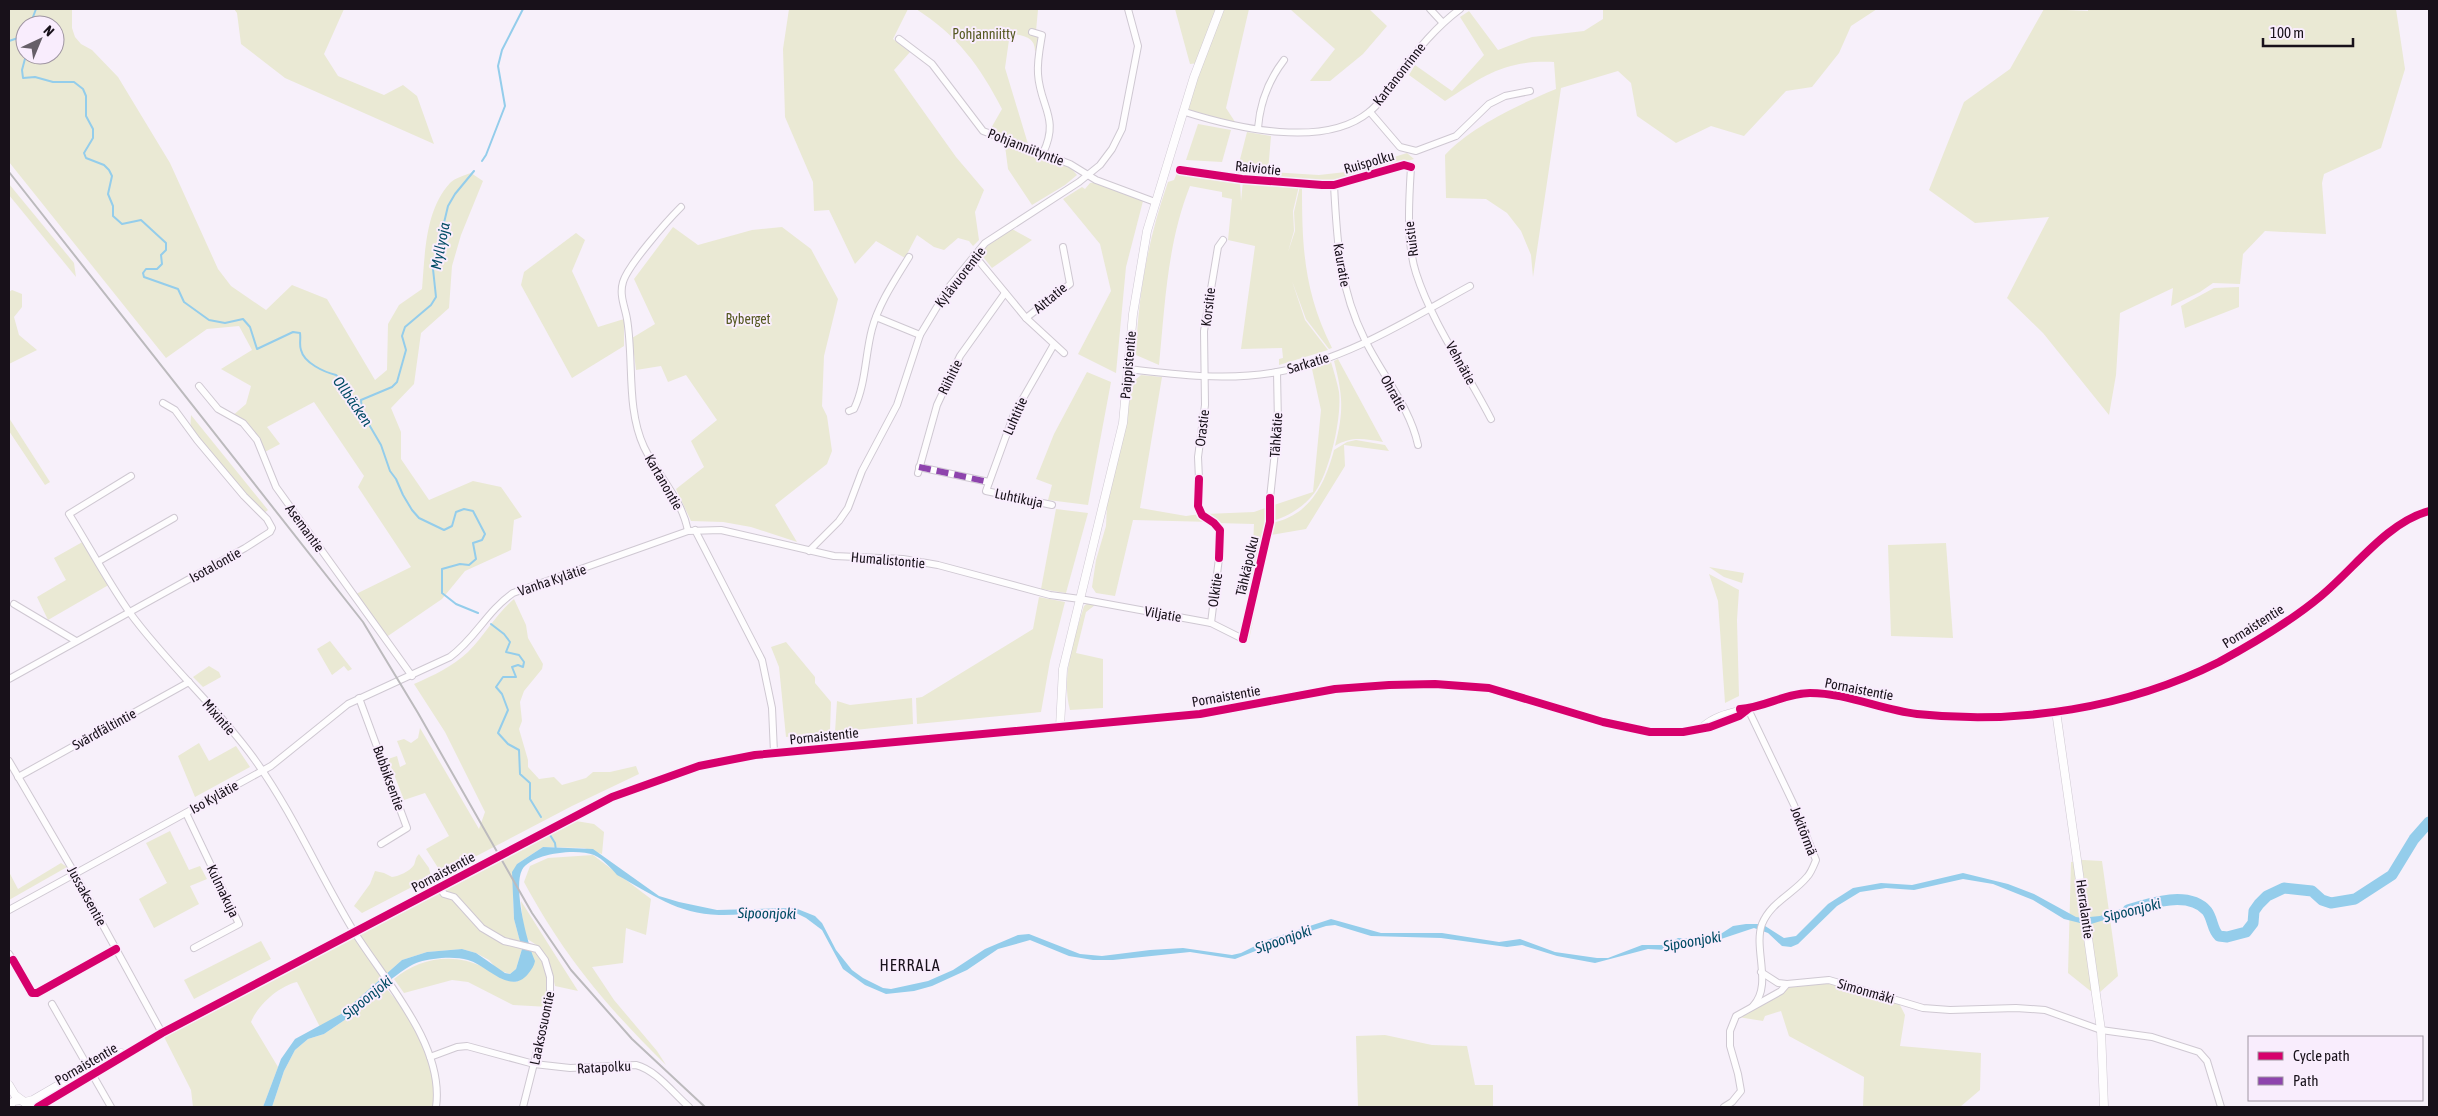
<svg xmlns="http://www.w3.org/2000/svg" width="2438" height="1116" viewBox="0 0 2438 1116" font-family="'Asap Condensed',sans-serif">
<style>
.green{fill:#eae9d4;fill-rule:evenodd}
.water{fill:#94cdeb}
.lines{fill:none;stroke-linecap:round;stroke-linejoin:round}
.stream{stroke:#94cdeb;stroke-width:2}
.river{stroke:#94cdeb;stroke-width:11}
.minor-casing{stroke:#cfc8d2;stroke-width:8}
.tertiary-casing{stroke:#cfc8d2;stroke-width:9}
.minor{stroke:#fefdfe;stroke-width:6}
.tertiary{stroke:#fefdfe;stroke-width:8}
.rail{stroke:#bcbabd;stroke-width:2}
.quiet{stroke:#8e44ad;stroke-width:6;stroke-dasharray:12 6;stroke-linecap:butt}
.cycleway-casing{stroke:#f9edfd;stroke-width:11}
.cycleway{stroke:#d6006c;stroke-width:8}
.labels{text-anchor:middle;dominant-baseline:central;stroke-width:4;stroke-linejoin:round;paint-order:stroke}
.park-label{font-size:14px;fill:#555821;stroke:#f9edfd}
.street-label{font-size:14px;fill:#18111a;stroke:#f9edfd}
.water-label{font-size:15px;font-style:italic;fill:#004b64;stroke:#f9edfd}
.quarter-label{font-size:16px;letter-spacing:1px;fill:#18111a;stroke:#f9edfd}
</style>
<rect width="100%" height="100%" fill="#f7f0fa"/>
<g class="green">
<path d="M9 9H72V28L75 37 81 44 92 50 118 77 170 163 218 269 231 286 266 310 292 285 327 299 375 380 387 370 388 324 399 305 422 289C425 254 425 210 450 183 455 178 465 175 471 173L483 181 461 235 452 266 449 308 421 333 414 384 391 408 401 432V459L429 500 473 481 501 487 522 517 514 520 511 550 465 571 442 599 385 638 354 595 411 567 358 487 364 476 314 402 267 427 280 444 263 453 252 433 231 417 246 404 251 386 221 369 252 350 239 326 207 329 166 358 9 162ZM25 25H55V55H25Z"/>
<path d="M234 9H344L324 54 338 76 384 95 403 85 417 96 434 144 285 78 241 44 237 13Z"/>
<path d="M789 9H908L893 39 910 52 894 70 956 157 984 190 975 212 979 240 973 246 969 241 958 238 944 250 934 247 917 235 905 258 876 241 855 264 829 210 814 211 813 182 785 117 783 49Z"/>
<path d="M916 9H1043L1038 10 1036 31 1045 40 1042 47 1035 51C1035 36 1022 36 1010 33L1005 68 1028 144 990 130 1002 109C980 66 957 35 916 9Z"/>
<path d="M1175 9H1249L1226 108 1237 125 1185 112 1199 63 1190 64Z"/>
<path d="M1290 9H1369L1387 26 1363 54 1330 81H1310L1335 49Z"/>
<path d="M1603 9H1877L1851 26 1839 53 1812 87 1786 91 1744 136 1711 126 1676 143 1637 116 1631 83 1618 71 1561 88 1533 277 1531 255 1521 231 1507 213 1486 199 1446 198 1445 155C1470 127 1522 103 1556 89L1554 62C1505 60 1485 75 1445 101L1409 75 1415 65 1452 91 1484 55 1460 17 1469 11 1498 50 1532 37 1584 31 1603 19Z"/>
<path d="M2044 9 2088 11V9H2396L2405 69 2381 148 2324 174 2322 183 2326 234 2265 231 2243 254 2240 284 2213 283 2200 292 2171 306 2173 288 2120 313 2116 375 2109 415 2043 333 2007 298 2049 217 1975 223 1929 190 1964 102 2010 69Z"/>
<path d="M1198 124 1231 130 1222 162 1186 160Z"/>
<path d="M1247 132 1271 136 1268 172 1319 175 1346 172 1407 153 1414 159 1335 183 1236 175Z"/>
<path d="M1005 146 1069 166 1077 175 1065 185 1032 205 1008 169Z"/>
<path d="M1177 173 1240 181 1241 201 1243 181 1299 186 1293 211 1294 231 1288 252 1295 231 1294 212 1300 186 1302 187C1302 248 1304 292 1332 348L1329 349 1306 319 1292 281 1305 320 1328 350 1279 365V359L1283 358 1282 348 1241 349 1255 246 1228 240 1232 199 1222 197V192L1190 186C1167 244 1165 305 1159 365L1136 355C1138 295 1148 239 1168 182L1174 180Z"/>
<path d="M1096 182 1143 201 1126 267 1116 373 1078 354 1111 291 1100 244 1063 199 1082 187 1085 189 1090 183Z"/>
<path d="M9 184 74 263 76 277 9 195Z"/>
<path d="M673 227 698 245 752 230 782 227 811 249 838 299 824 356 822 406 827 416 832 451 827 464 775 505 797 542 751 527 723 522 691 521 676 489 704 467 691 441 717 420 686 375 668 382 661 366 636 370 632 338 655 324 634 279Z"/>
<path d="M1012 229 1032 240 992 268 980 253 987 246Z"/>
<path d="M576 233 585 240 572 271 598 327 624 319V346L572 378 521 285 524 272Z"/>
<path d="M2239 287V307L2185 328 2181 306 2214 288Z"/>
<path d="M12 290 22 294V307L14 317 19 335 37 350 9 364V292Z"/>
<path d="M1338 359 1383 442C1364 439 1352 436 1335 446 1344 411 1343 396 1334 361Z"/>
<path d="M1331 362C1334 372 1337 382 1339 392 1342 417 1330 471 1315 492 1306 505 1287 518 1271 521V506L1313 492 1321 410 1312 369Z"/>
<path d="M1087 372 1111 382 1088 505 1048 500 1052 485 1036 479 1054 434Z"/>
<path d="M1141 375 1162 377 1140 508 1186 516 1200 514 1212 522 1133 520 1115 596 1096 593 1092 587 1096 560 1106 526 1107 505 1134 381Z"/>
<path d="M191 415 268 510 264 513C250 499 196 442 191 427 190 423 191 419 191 415Z"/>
<path d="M9 418 50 482 45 485 9 431Z"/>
<path d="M1356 440 1385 445 1389 451 1344 445 1345 466 1306 529 1271 535 1249 640 1244 639 1271 523C1310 516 1325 484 1334 450L1347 442Z"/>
<path d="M1268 507V522L1243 634 1251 590 1254 524 1215 523 1205 514 1254 512Z"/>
<path d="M1056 509 1088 513 1066 593 1041 589Z"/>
<path d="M86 540 112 583 48 620 37 597 66 580 54 558Z"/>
<path d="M1946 543 1953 638 1891 636 1888 545Z"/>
<path d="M1709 567 1744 573 1742 583 1724 577Z"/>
<path d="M1709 574 1739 590 1737 620 1739 696 1725 703 1718 601Z"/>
<path d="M1039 597 1065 602 1050 661 1041 712 917 724 916 698 922 697 1033 629Z"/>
<path d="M514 599 526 625 528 638 543 664 542 669 524 691 520 702 522 721 519 729 528 760V767L539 779 554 777 562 785 586 778 593 772H610L636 766 639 774 572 806 442 874 426 849 449 836 425 793 404 800 388 759 397 756 400 767 406 764 397 741 404 739 411 743 418 738 420 728 479 829 485 812 445 732 414 684C434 675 452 667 468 652 485 635 496 614 514 599Z"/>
<path d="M1088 603 1095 605 1086 612 1076 653 1103 659V708L1070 710C1061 676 1074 639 1084 606Z"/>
<path d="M330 641 352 669 348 671 344 666 332 675 317 649Z"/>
<path d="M786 642 815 677V683L831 702 830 731 786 737 779 667 771 647Z"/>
<path d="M209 666 219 672 221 677 203 687 193 677Z"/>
<path d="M912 698 913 724 835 732 837 701 850 705Z"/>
<path d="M199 743 209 761 236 746 250 767 195 797 178 756Z"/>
<path d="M570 820 594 824 604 832 602 854 584 848 543 847 517 864 513 900 514 919 522 949 516 969 510 974 498 970 489 960 476 953 462 949 427 952 402 960 341 1014 320 1027 297 982C279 986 258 1005 251 1022L278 1067 263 1107H193L191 1090 162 1033Z"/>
<path d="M170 831 189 870 200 866 207 879 190 886 199 904 154 928 139 899 167 883 146 843Z"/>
<path d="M419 854 429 868 431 877 362 913 354 906 370 884 375 871 384 873 392 877C399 876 409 872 414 865 416 860 415 858 419 854Z"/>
<path d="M593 855 651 899 646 935 626 928 623 963 592 967 614 1000 657 1051 666 1065C606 1006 564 956 524 882L530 866 548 858Z"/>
<path d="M2083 860 2102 861 2118 976 2099 993H2093L2068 973 2071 862Z"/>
<path d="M61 863 67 867 9 900V872L18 889Z"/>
<path d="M521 901 578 991 555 986C550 962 549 951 527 939L523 926Z"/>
<path d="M261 941 271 959 194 999 184 980Z"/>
<path d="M531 947 548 968 549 1007 513 1005 468 982 452 980 404 993 394 979C418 958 454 952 483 967 500 975 496 979 517 982Z"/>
<path d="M1820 980 1897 999 1905 1015 1900 1046 1981 1053 1980 1090 1960 1107H1863L1864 1077 1789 1036 1781 1011 1765 1016 1763 1021 1738 1017 1787 984Z"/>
<path d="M385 987 408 1014 419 1033 436 1078V1107H272L284 1071 295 1050 308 1039 324 1034 352 1015 357 1007Z"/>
<path d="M1385 1035 1432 1045 1467 1046 1475 1085H1493V1107H1358L1356 1036Z"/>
</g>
<g class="water">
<path d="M543 847 593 849 659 896 679 902 717 910 795 908 815 916 822 923 836 950 852 970 863 978 883 988 891 989 928 981 953 970 985 949 1018 935 1029 934 1080 954 1102 956 1150 950 1183 948 1232 955 1241 953 1267 940 1331 919 1381 933H1442L1499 942 1520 939 1555 952 1597 958H1608L1642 945H1666L1678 938 1696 939 1700 937H1716L1733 926 1746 924H1762L1784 938 1796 936 1828 904 1853 888 1881 883 1912 885 1963 873 2008 884 2034 894 2076 917 2083 918 2084 924 2064 919 2033 900 1993 884 1963 879 1914 890 1886 888 1860 892 1837 906 1798 944 1791 947 1782 946 1768 933 1754 928 1715 941 1677 942 1666 950 1648 949 1595 963 1557 956 1522 945 1507 947 1441 938 1371 936 1335 925 1326 926 1289 938 1235 959 1190 952 1113 960H1093L1069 956 1030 940 998 949 967 970 932 986 914 991 886 994 865 985 843 969 822 930 806 918 796 913C772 908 744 916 719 915 677 914 652 894 617 875 611 868 603 859 594 855 577 848 531 853 522 870 513 887 527 943 535 961 534 966 532 969 528 974 510 996 487 965 468 960 454 956 433 958 419 962 405 965 371 997 357 1007L352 1015 324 1034 308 1039 295 1050 284 1071 272 1107H263L281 1059 295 1039 341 1014 402 960 427 952 462 949 476 953 505 973 510 974 516 969 522 949 514 919 512 872 517 864Z"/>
<path d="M2142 902 2144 908 2091 924 2090 917 2100 916Z"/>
</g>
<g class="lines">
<g class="stream">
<path d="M30 25 36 9"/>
<path d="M21 37 25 32"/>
<path d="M9 41 21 37 25 42"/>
<path d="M26 55 22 70 23 78 35 77 53 82H74L83 89 86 96V116L93 129V138L84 153 86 158 104 165 109 170 112 176 108 194 113 206V216L122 224 141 220 166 243V250L161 255 162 264 157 269H146L143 273 144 277 178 289 184 302 209 320 225 323 243 319 250 327 257 349 293 332 300 333C301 339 299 345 301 350 304 363 324 372 336 375L345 385V395L357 404 381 445 390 471 396 479 403 495 412 510 419 518 444 530 452 526 456 512 464 509 473 511 485 534 482 540 473 543 476 559 469 565 460 564 442 569V593L456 604 478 613"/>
<path d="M482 161 486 155 505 106 498 66 502 50 523 9"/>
<path d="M362 411 361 400 392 387 397 382 406 350 402 336 405 327 431 305 436 297 433 269 448 206 455 194 474 171"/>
<path d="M491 624 504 634 510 642 506 652 519 655 524 662 523 667 518 665 512 667 516 677H503L496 687 502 694 508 710 498 733 508 744 519 750 520 774 530 783V799L541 817"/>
<path d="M550 835 555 843 556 851"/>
</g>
<path class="river" d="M2128 910C2150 903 2189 890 2207 911 2213 919 2212 930 2219 936L2227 937 2246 932 2253 923 2254 911 2259 904 2267 896 2284 888 2312 891 2322 900 2331 903 2355 899 2392 875 2414 839 2429 822"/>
<defs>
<g id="minor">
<path d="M1430 9 1442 22"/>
<path d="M1032 32 1042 35C1040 47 1037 61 1038 74 1040 107 1060 118 1043 153"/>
<path d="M899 39 932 64 983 131 1070 164 1096 180 1155 202"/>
<path d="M1185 112C1236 128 1324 149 1369 112 1382 102 1391 86 1400 73 1418 49 1436 27 1460 9"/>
<path d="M1370 112 1400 147 1416 151 1456 136 1489 104 1505 96 1530 91"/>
<path d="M1258 128C1260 103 1268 81 1284 60"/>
<path d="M1411 167C1409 199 1406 242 1416 273 1432 323 1467 372 1491 419"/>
<path d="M1334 185C1337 241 1339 288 1365 340 1382 375 1410 407 1418 445"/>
<path d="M681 207C667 221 628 265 623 282 619 295 625 307 627 319 634 361 626 408 644 447 658 476 682 499 688 531"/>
<path d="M974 255 1026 318 1064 353"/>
<path d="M876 317 920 335"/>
<path d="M1026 318 1070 284 1063 247"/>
<path d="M1129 369C1178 375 1228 381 1277 372 1346 360 1410 319 1470 286"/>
<path d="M199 386 218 409 243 423 257 440 276 487 412 676"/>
<path d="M849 411 854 409C866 384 865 355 872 329 879 303 895 280 909 257"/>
<path d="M919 467 989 482"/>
<path d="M918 473 937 405 960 356 1005 293"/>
<path d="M131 476 69 514C89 546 108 582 130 613 168 665 218 708 255 760 293 813 319 874 353 930 384 980 445 1045 436 1107"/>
<path d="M1199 479 1198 457 1205 405 1204 331 1218 247 1223 240"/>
<path d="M1270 498 1278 424 1277 372"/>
<path d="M1052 505 986 491 1014 414 1053 346"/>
<path d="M695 530 762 660 772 708 774 753"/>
<path d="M809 551 839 521 848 508 862 471 897 405 920 335 949 287 985 243 1079 182 1100 165 1112 149 1122 129 1138 46 1128 9"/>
<path d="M99 561 174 518"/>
<path d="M14 604 76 641"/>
<path d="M1211 623 1219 558"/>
<path d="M9 679 245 548 270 532 272 528 267 519 244 496 197 440 175 410 163 403"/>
<path d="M359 698 407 828 381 844"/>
<path d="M1748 709 1794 805 1816 860C1814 865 1811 873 1807 877 1793 894 1771 902 1762 924 1753 949 1773 985 1753 1006"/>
<path d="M9 761 71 867 162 1033"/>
<path d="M18 777 189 682"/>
<path d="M186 813 239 924 194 948"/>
<path d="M440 888 444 894 454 897 482 928 504 941 537 949 545 960 550 977V1000L523 1107"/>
<path d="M9 910 271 766 348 704 450 657C476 638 486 612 513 593L688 531 721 530 834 556 903 559 938 565 1050 595 1080 599 1211 623 1243 639"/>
<path d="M9 954 13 960"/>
<path d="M1761 972 1778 983 1787 984"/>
<path d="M52 1004 111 1107"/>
<path d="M430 1057 457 1047 467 1046 534 1064 570 1068 636 1065C656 1070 673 1093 689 1107"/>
<path d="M1724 1107 1732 1102 1741 1091 1738 1074 1730 1046V1031L1736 1016 1781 991 1787 984 1829 980 1923 1008 1950 1010 2016 1008 2045 1010 2101 1030 2152 1037 2199 1052 2207 1061 2221 1107"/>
</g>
<g id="tertiary">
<path d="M2056 711 2101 1030 2104 1107"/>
<path d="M1060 727 1063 669 1123 423 1133 314 1147 231 1194 77 1220 9"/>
<path d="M1703 727C1716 715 1733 713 1750 708 1769 703 1787 694 1808 693 1845 691 1880 710 1917 714 1968 720 2021 717 2072 709 2162 694 2250 654 2321 596 2355 568 2386 523 2429 511"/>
<path d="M9 1085 15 1095 23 1101"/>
<path d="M25 1102 33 1100 88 1068 121 1053"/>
<path d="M9 1106 14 1101 21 1100 31 1107"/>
<path d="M38 1107 162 1033 612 797 699 766 755 755 1200 714 1335 689 1389 685 1435 684 1489 688 1603 722 1650 732H1683L1710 727 1739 716 1748 709"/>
</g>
</defs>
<use href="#minor" class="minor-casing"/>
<use href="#tertiary" class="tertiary-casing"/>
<use href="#minor" class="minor"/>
<use href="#tertiary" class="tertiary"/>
<path class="rail" d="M9 172 363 622 418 713 532 913 571 970 632 1039 705 1107"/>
<path class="quiet" d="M919 467 989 482"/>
<defs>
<g id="cycleway">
<path d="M1180 170 1242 179 1322 185H1334L1404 165 1411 167"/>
<path d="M1199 479 1198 506 1202 515 1214 523 1220 530 1219 558"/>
<path d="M1243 639 1270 522V498"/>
<path d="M1740 709C1764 708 1785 693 1810 693 1847 693 1881 710 1917 714 2018 725 2128 708 2219 662 2254 643 2290 622 2321 596 2355 568 2386 523 2429 511"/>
<path d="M13 960 32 993H37L116 949"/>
<path d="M38 1107 162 1033 612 797 699 766 755 755 1200 714 1335 689 1389 685 1435 684 1489 688 1603 722 1650 732H1683L1710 727 1739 716 1748 709"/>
</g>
</defs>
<use href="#cycleway" class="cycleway-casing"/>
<use href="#cycleway" class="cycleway"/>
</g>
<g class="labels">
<g class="park-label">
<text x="984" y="34">Pohjanniitty</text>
<text x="748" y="319">Byberget</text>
</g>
<g class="street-label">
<text transform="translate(1399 74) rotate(-52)">Kartanonrinne</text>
<text transform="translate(1026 147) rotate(21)">Pohjanniityntie</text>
<text transform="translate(1369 162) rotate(-16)">Ruispolku</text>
<text transform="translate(1258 168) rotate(6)">Raiviotie</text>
<text transform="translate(1411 239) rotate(-97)">Ruistie</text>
<text transform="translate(1342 265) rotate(80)">Kauratie</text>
<text transform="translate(960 277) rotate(-52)">Kylävuorentie</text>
<text transform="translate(1050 298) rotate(-40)">Aittatie</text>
<text transform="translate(1208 307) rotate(-83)">Korsitie</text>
<text transform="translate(1308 363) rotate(-17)">Sarkatie</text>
<text transform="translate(1461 363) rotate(61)">Vehnätie</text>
<text transform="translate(1128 365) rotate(-85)">Paippistentie</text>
<text transform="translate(950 377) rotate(-64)">Riihitie</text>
<text transform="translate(1394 393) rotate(60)">Ohratie</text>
<text transform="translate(1015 416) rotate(-66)">Luhtitie</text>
<text transform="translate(1202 428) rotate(-83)">Orastie</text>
<text transform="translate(1276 435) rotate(-86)">Tähkätie</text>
<text transform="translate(664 482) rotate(60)">Kartanontie</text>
<text transform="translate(1019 498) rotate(12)">Luhtikuja</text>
<text transform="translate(305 528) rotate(54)">Asemantie</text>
<text transform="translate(888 560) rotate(5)">Humalistontie</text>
<text transform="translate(215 565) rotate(-29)">Isotalontie</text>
<text transform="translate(1247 566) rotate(-77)">Tähkäpolku</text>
<text transform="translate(552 580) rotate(-19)">Vanha Kylätie</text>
<text transform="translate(1215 590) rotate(-82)">Olkitie</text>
<text transform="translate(1163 614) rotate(10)">Viljatie</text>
<text transform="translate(2253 626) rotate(-32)">Pornaistentie</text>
<text transform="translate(1859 689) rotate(11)">Pornaistentie</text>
<text transform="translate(1226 696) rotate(-10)">Pornaistentie</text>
<text transform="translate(219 717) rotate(49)">Mixintie</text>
<text transform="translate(104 729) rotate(-29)">Svärdfältintie</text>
<text transform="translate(824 736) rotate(-6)">Pornaistentie</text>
<text transform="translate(389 778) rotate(70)">Bubbiksentie</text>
<text transform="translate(214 797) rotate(-29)">Iso Kylätie</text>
<text transform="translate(1804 831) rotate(69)">Jokitörmä</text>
<text transform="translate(443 872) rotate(-28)">Pornaistentie</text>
<text transform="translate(223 891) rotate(64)">Kulmakuja</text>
<text transform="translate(87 896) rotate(61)">Jussaksentie</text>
<text transform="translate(2085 909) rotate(82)">Herralantie</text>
<text transform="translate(1866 991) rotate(16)">Simonmäki</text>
<text transform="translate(542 1028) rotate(-78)">Laaksosuontie</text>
<text transform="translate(86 1064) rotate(-30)">Pornaistentie</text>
<text transform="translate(604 1067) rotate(-3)">Ratapolku</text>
</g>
<g class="water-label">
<text transform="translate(440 246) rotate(-79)">Myllyoja</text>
<text transform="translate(353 401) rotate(55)">Ollbäcken</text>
<text transform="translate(2132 910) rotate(-14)">Sipoonjoki</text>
<text transform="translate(767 913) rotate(1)">Sipoonjoki</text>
<text transform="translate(1283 939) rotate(-19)">Sipoonjoki</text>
<text transform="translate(1692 941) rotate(-10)">Sipoonjoki</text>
<text transform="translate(367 997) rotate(-39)">Sipoonjoki</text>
</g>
<g class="quarter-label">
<text x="910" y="965">HERRALA</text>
</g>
</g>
<rect width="2438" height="1116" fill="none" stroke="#18111a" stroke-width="20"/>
<rect x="2248" y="1036" width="175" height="65" fill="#f9edfd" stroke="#9f95a2"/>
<rect x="2258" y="1052" width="25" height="8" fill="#d6006c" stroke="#9f95a2"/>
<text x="2293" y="1061" font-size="15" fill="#18111a">Cycle path</text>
<rect x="2258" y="1077" width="25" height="8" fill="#8e44ad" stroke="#9f95a2"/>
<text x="2293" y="1086" font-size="15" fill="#18111a">Path</text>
<g transform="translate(40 40) rotate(44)"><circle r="24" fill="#f9edfd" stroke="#9f95a2"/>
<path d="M0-4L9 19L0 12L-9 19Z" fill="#665f68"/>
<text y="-8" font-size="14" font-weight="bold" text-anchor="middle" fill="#18111a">N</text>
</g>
<path d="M2263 38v8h90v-8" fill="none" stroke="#18111a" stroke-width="2.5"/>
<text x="2270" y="38" font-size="15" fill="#18111a" stroke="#f9edfd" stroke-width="4" paint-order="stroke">100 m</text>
</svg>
